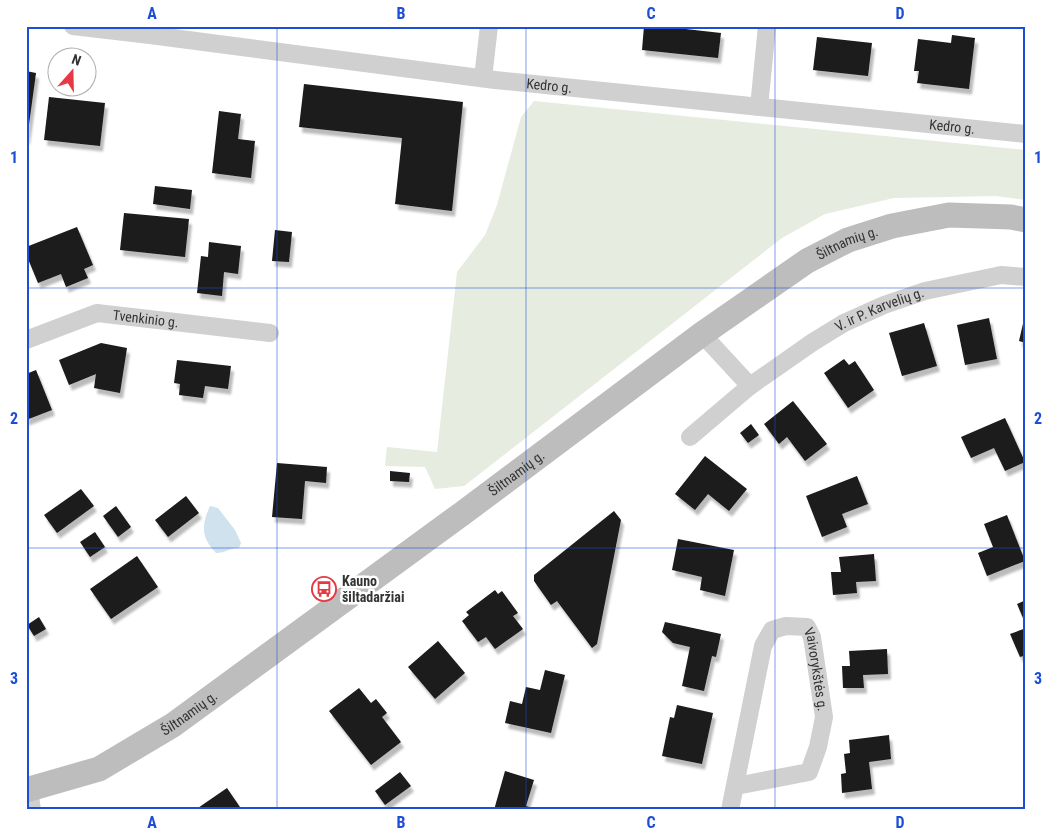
<svg xmlns="http://www.w3.org/2000/svg" width="1052" height="836" viewBox="0 0 1052 836" font-family="'Roboto Condensed',sans-serif">
<style>
.green{fill:#e6ecdf}
.water{fill:#cfe2ee}
.building{fill:#1a1a1a;filter:url(#shadow)}
.lines{fill:none;stroke-linecap:round;stroke-linejoin:round}
.minor{stroke:#d0d0d0;stroke-width:18}
.secondary{stroke:#bdbdbd;stroke-width:25}
.grid{fill:none;stroke:#1d4ed8;stroke-width:1;stroke-opacity:0.55}
.labels{text-anchor:middle;dominant-baseline:central;stroke-width:5;stroke-linejoin:round;paint-order:stroke}
.street-label{font-size:14px;fill:#333;stroke:#fff}
.poi-label{font-size:14px;font-weight:bold;fill:#333;stroke:#fff;text-anchor:start}
.neatline{fill:none;stroke:#1d4ed8;stroke-width:2}
.grid-label{font-size:16px;text-anchor:middle;font-weight:bold;fill:#1d4ed8}
</style>
<defs>
<filter id="shadow"><feDropShadow dx="3" dy="5.5" stdDeviation="1" flood-color="#0004"/></filter>
</defs>
<rect width="100%" height="100%" fill="#fff"/>
<path class="green" d="M534 101 1026 150V200L996 196 894 198 825 214 782 238 464 486 435 489 425 467 385 466 387 447 437 452 457 272 485 235 497 205 521 117Z"/>
<path class="water" d="M210 506 218 508 235 530 241 543 239 548C230 548 225 553 216 553 201 537 201 526 210 506Z"/>
<g class="building">
<path d="M644 26H659L721 33 718 58 642 50Z"/>
<path d="M952 35 975 38 969 89 917 83 919 71H914L918 39 951 43Z"/>
<path d="M817 37 872 43 868 76 813 70Z"/>
<path d="M26 71 36 73 27 139H26Z"/>
<path d="M304 84 463 102 452 211 395 204 402 138 299 127Z"/>
<path d="M49 97 105 103 100 146 44 140Z"/>
<path d="M219 111 241 114 238 139 255 141 251 178 212 173Z"/>
<path d="M155 186 192 190 190 209 153 204Z"/>
<path d="M124 213 189 219 185 257 120 250Z"/>
<path d="M77 227 93 265 84 269 88 278 66 287 61 274 38 283 26 254V247Z"/>
<path d="M275 230 292 232 289 262 272 261Z"/>
<path d="M209 242 241 246 238 274 224 272 222 296 197 293 201 256 208 257Z"/>
<path d="M1025 315H1026V343L1019 341Z"/>
<path d="M989 318 997 359 965 365 957 325Z"/>
<path d="M924 323 937 366 902 376 889 333Z"/>
<path d="M101 343 127 348 120 393 94 388 96 374 69 385 59 360Z"/>
<path d="M844 359 849 365 855 361 874 390 848 408 824 373Z"/>
<path d="M177 360 231 366 228 389 205 386 203 398 179 395 180 384 174 383Z"/>
<path d="M36 370 52 410 26 420V374Z"/>
<path d="M793 401 827 444 805 461 787 437 779 444 764 424Z"/>
<path d="M1005 418 1025 462 1005 471 994 448 971 458 961 437Z"/>
<path d="M751 424 759 435 748 443 740 433Z"/>
<path d="M705 456 747 489 729 511 708 494 695 510 675 494Z"/>
<path d="M277 463 327 467 326 483 305 481 302 519 272 517Z"/>
<path d="M390 471 410 473 409 482 390 481Z"/>
<path d="M857 476 868 504 842 514 847 527 822 537 806 496Z"/>
<path d="M81 489 94 506 57 533 44 515Z"/>
<path d="M186 496 199 513 168 537 155 520Z"/>
<path d="M116 506 131 527 118 537 103 516Z"/>
<path d="M614 511 621 520 597 644 592 648 557 601 551 605 534 581V575Z"/>
<path d="M1007 515 1025 561 987 576 978 553 993 547 984 524Z"/>
<path d="M95 532 105 547 90 557 80 542Z"/>
<path d="M678 539 734 550 725 596 700 590 702 577 672 570Z"/>
<path d="M874 554 876 581 856 582 857 593 833 595 831 572H841L839 557Z"/>
<path d="M137 556 158 587 111 619 90 589Z"/>
<path d="M495 590 498 594 502 591 518 613 513 616 523 629 495 649 486 637 478 642 462 621 469 615 466 612Z"/>
<path d="M1026 600V625L1017 604Z"/>
<path d="M39 617 46 629 34 636 27 625Z"/>
<path d="M665 622 721 634 716 657 712 656 704 691 682 686 690 647 673 643 662 632Z"/>
<path d="M1026 628V655L1020 657 1010 634Z"/>
<path d="M438 641 465 673 435 699 408 667Z"/>
<path d="M887 649 888 674 863 675 864 688H843L842 666H850L849 651Z"/>
<path d="M545 670 565 675 551 733 505 723 510 701 522 704 526 687 540 690Z"/>
<path d="M359 688 371 703 376 699 387 713 382 717 401 742 371 765 329 711Z"/>
<path d="M677 705 713 713 702 764 662 756 670 717 674 718Z"/>
<path d="M889 735 891 759 869 762 872 789 842 793 841 774 846 773 844 754 850 753 849 740Z"/>
<path d="M505 771 534 780 526 806 538 810H494Z"/>
<path d="M400 772 411 786 385 805 375 791Z"/>
<path d="M227 788 242 810H195Z"/>
</g>
<g class="lines">
<g class="minor">
<path id="s1" d="M73 26 150 35 495 80 1026 134"/>
<path d="M483 78 489 26"/>
<path d="M759 107 767 26"/>
<path d="M702 334 750 386"/>
<path id="s2" d="M26 340 97 313 270 333"/>
<path id="s3" d="M690 437 750 386 813 342 844 323 884 305 925 291 1001 275 1026 277"/>
<path d="M29 789 32 810"/>
<path id="s4" d="M730 810 763 646 772 630 786 626 807 627 812 637 824 717 818 747 809 772 736 786"/>
</g>
<path class="secondary" id="s5" d="M26 790 99 769 173 725 463 513 702 334 807 261 848 240 892 226 949 215 1011 217 1026 220"/>
</g>
<path class="grid" d="M277 26V810M526 26V810M775 26V810M26 288H1026M26 548H1026"/>
<defs>
<symbol id="bus-ring" viewBox="-11 -11 22 22"><circle r="9.5" fill="#fff" stroke="#e63946" stroke-width="1.5"/><path d="M-5-6H5V4H4V6H2V4H-2V6H-4V4H-5ZM-3.5-4V0h7V-4ZM-3.5 1.2v1.5H-2V1.2ZM2 1.2v1.5H3.5V1.2Z" fill="#e63946"/></symbol>
</defs>
<g fill-rule="evenodd">
<use href="#bus-ring" x="310" y="575" width="28" height="28"/>
</g>
<g class="labels">
<g class="street-label">
<text stroke="none"><textPath href="#s1" startOffset="480">Kedro g.</textPath></text>
<text stroke="none"><textPath href="#s1" startOffset="885">Kedro g.</textPath></text>
<text stroke="none"><textPath href="#s5" startOffset="992">Šiltnamių g.</textPath></text>
<text stroke="none"><textPath href="#s3" startOffset="230">V. ir P. Karvelių g.</textPath></text>
<text stroke="none"><textPath href="#s2" startOffset="125">Tvenkinio g.</textPath></text>
<text stroke="none"><textPath href="#s5" startOffset="588">Šiltnamių g.</textPath></text>
<text stroke="none"><textPath href="#s4" startOffset="265">Vaivorykštės g.</textPath></text>
<text stroke="none"><textPath href="#s5" startOffset="182">Šiltnamių g.</textPath></text>
</g>
<g class="poi-label">
<text x="342" y="581">Kauno<tspan x="342" dy="16">šiltadaržiai</tspan></text>
</g>
</g>
<rect width="1052" height="836" fill="none" stroke="#ffffff" stroke-width="55"/>
<g transform="translate(72 72) rotate(20)"><circle r="24" fill="#ffffff" stroke="#adadad"/>
<path d="M0-4L9 19L0 12L-9 19Z" fill="#e63946"/>
<text y="-8" font-size="14" font-weight="bold" text-anchor="middle" fill="#333333">N</text>
</g>
<rect x="28" y="28" width="996" height="780" class="neatline"/>
<g class="grid-label">
<text x="152" y="19">A</text>
<text x="401" y="19">B</text>
<text x="651" y="19">C</text>
<text x="900" y="19">D</text>
<text x="14" y="163">1</text>
<text x="1038" y="163">1</text>
<text x="14" y="424">2</text>
<text x="1038" y="424">2</text>
<text x="14" y="684">3</text>
<text x="1038" y="684">3</text>
<text x="152" y="828">A</text>
<text x="401" y="828">B</text>
<text x="651" y="828">C</text>
<text x="900" y="828">D</text>
</g>
</svg>
